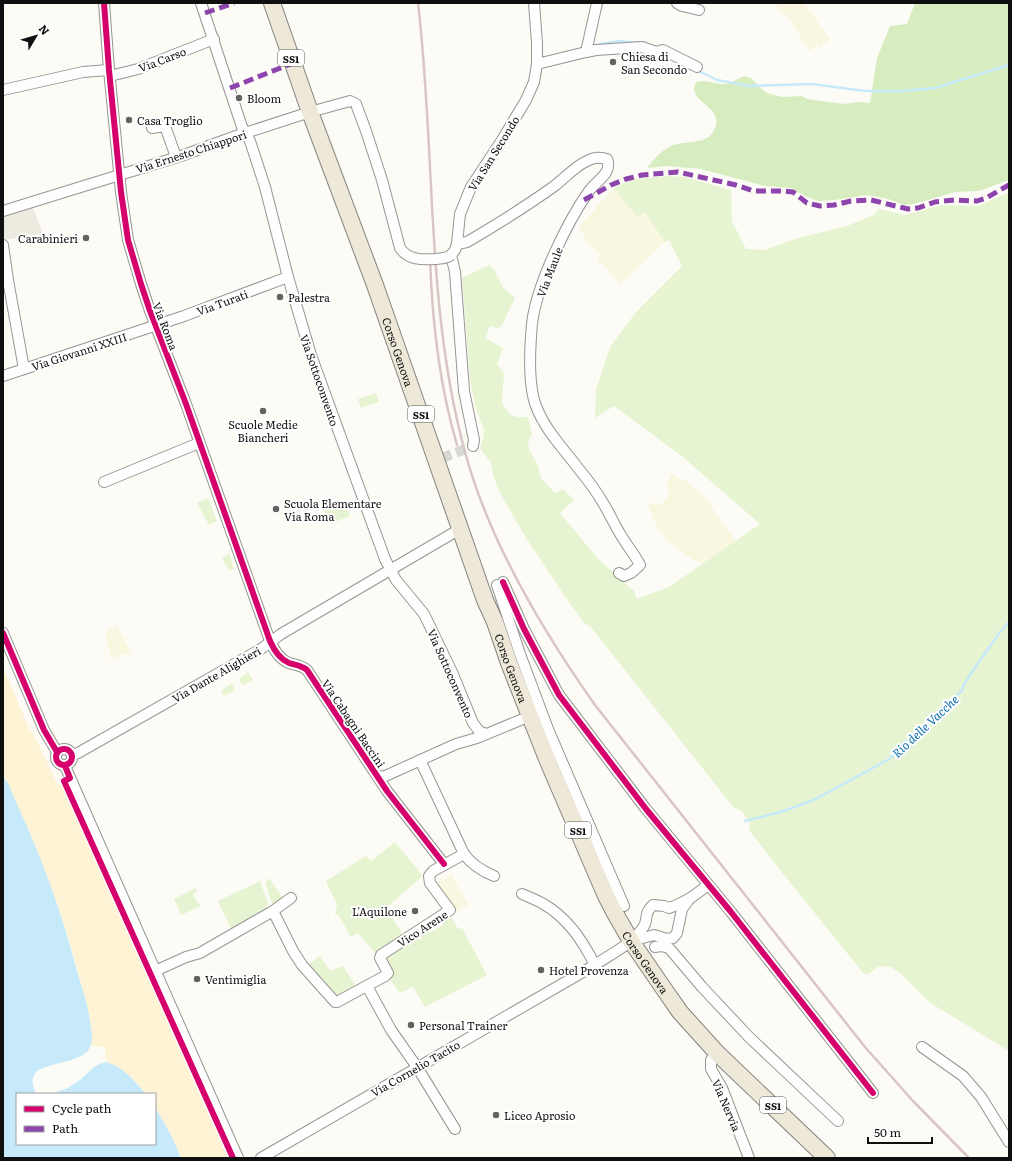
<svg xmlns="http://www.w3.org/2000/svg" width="1012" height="1161" viewBox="0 0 1012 1161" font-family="Literata,serif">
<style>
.farmland{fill:#faf7e0}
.green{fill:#e7f4d2}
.forest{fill:#d7edc0}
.sand{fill:#fef3d5}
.plaza{fill:#edeadf}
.water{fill:#c7eafa}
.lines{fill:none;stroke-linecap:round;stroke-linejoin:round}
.stream{stroke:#c7eafa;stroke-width:2.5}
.street-tunnel{stroke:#d8d8d2;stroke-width:10;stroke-dasharray:10 5;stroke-linecap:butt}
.street-casing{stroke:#969593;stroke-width:12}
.primary-casing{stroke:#838380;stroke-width:18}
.street{stroke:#fffefe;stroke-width:10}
.primary{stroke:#eee8d9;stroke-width:16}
.rail{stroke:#dac5c5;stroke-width:2.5}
.street-bridge-casing{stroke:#969593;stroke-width:12;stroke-linecap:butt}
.street-bridge{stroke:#fffefe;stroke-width:10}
.quiet{stroke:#8e44ad;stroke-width:5;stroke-dasharray:10 5;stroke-linecap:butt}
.cycleway-casing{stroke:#fff;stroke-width:8}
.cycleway{stroke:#d6006c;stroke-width:6}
.poi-dot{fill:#626260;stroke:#fff;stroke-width:1.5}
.labels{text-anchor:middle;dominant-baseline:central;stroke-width:4;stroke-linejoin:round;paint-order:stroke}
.shield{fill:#fff;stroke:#575757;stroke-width:1}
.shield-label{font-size:10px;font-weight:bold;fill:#0f0f0f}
.poi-label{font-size:11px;fill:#0f0f0f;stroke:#fff;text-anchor:start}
.street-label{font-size:11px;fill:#0f0f0f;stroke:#fff}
.water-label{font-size:12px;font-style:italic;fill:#0b6daf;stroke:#fff}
</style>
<rect width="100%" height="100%" fill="#fcfbf5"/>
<g class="farmland">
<path d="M775 3H804L830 39 819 47 817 44 809 51 787 13 784 16Z"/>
<path d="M614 188 637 217 645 212 665 242 620 284 597 258 601 255 583 238 585 235 578 228Z"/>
<path d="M671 474 687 482 703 495 735 541 703 563 693 560 667 540 656 524 647 503 662 504 670 493 666 488Z"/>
<path d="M117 626 131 652 111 659 105 632Z"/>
<path d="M452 875 468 905 455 912 433 885Z"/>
</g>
<g class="green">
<path d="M668 176 685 177 731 190 732 221 746 249 765 250 798 238 847 226 874 215 879 209 905 215 942 205 978 206 1009 192V1051L937 1007 927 1000 901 974 891 967 879 966 869 974H864L784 875 749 830 750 824 742 811 734 808 590 626 584 623 564 595 526 538 499 491 493 475 491 463 480 448 483 438 484 430 476 408 470 380 462 278 489 265C497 271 498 279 503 287 506 291 511 294 515 298L501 327 497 328 490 326 485 338 503 348 497 364 504 373 502 403 509 413 516 417H528L532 435 528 441 529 449 538 466 541 478 555 493 563 489 574 500 560 513 599 560 634 591 637 599 669 587 760 524 683 457 614 406 595 418 596 390 610 347 636 312 682 266 669 240 665 242 645 212 637 217 614 188 633 179Z"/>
<path d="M376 393 379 402 361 408 358 399Z"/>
<path d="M208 498 217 521 209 525 197 503Z"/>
<path d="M345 502 350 516 330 524 321 503Z"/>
<path d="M229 553 234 569 230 571 222 559Z"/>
<path d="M248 672 253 680 243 685 239 679Z"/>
<path d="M232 683 235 690 224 696 221 691Z"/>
<path d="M395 842 423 876 386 908 405 937 377 955 358 933 351 937 338 914 335 916 337 905 326 881 366 856 371 861Z"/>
<path d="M269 878 283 898 273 906 265 883Z"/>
<path d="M260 881 268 903 266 909 231 929 218 901Z"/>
<path d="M195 888 197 892 193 894 198 904 200 903 201 906 181 915 174 899Z"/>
<path d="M448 917 452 918 458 929 462 928 487 975 425 1007 413 987 400 993 390 979 392 975 383 958 417 936 419 940 422 938 420 934 427 930 429 933 443 925 441 921Z"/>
<path d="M320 956 330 971 343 966 357 988 338 999 306 966Z"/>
</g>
<path class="forest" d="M915 3H1009V180L979 191 955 192 914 204 904 205 888 199 867 195 834 200 819 201 807 197 791 188 765 186 701 169 667 166 647 168C653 160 660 152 669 147 682 139 709 147 715 128 724 105 686 103 696 82 706 79 713 84 723 84 730 84 737 79 744 76L751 78 764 91 770 94 782 97 802 96 807 99 844 104 857 102 870 103 877 58 890 26 907 24Z"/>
<path class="sand" d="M5 671 30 731H32L58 785 61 784 228 1158H181L172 1137 155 1107V1094H146C133 1079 125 1068 106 1062L105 1048 103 1047 91 1046 92 1037 89 1013 70 943 58 906 8 783 3 777V672Z"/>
<path class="plaza" d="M31 203 43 234 3 240V211Z"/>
<g class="water">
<path d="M3 777 8 783C15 801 24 818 31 836 50 880 65 925 77 971 81 986 87 1000 89 1015 90 1024 94 1036 91 1045 86 1062 53 1062 41 1069 30 1074 31 1086 37 1094H17V1144H155V1107L172 1137 181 1158H3Z"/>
<path d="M106 1062C125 1068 133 1080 146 1094H50C60 1091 69 1088 77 1082 88 1075 93 1064 106 1062Z"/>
</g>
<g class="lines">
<g class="stream">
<path d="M595 45 619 41 640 43"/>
<path d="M697 70 717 80 749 86 812 84 865 91H902L935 88 1009 65"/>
<path d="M745 821 781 812 816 799 891 758 902 744 922 730 942 708 962 691 963 686 974 669 1000 632 1009 622"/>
</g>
<path class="street-tunnel" d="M442 458 473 446"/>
<defs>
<g id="street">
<path d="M104 3 109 70 121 192 128 240 141 284 150 311 186 404 270 641C274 650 279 659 289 663 295 665 301 665 307 670L387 791 444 864"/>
<path d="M201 3 242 127 250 141 265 187 288 277 311 355 385 559 396 580 424 614 452 672 473 723 479 731 486 734"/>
<path d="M677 3 682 6 699 10"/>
<path d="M586 52 596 50 642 47 656 52 663 50 697 67"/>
<path d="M537 64 586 52 597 3"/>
<path d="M110 76 138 69 214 39"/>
<path d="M3 90 83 72 109 70"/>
<path d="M152 128 165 126 176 157"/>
<path d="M3 211 181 156 236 136 310 112 350 101 356 104"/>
<path d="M457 244 467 242C496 225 525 207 553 187 563 180 575 166 587 161 594 157 599 157 607 159 613 173 596 181 589 191 567 222 536 286 532 324 530 346 528 385 536 406 545 430 563 448 578 468 587 479 596 490 603 503 610 514 615 526 622 537 628 547 635 555 640 565L631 573 624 576 619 573"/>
<path d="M3 245 8 280 24 369"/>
<path d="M3 376 184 316 288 277"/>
<path d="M473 446 474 440 464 391 455 272 451 255 455 250 457 244 460 214 471 187 502 140 526 100 534 82 537 64V43L534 3"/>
<path d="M104 482 199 443"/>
<path d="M503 582 524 629 559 695 646 809 731 912 873 1093"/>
<path d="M497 585 520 654 548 729 624 906"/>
<path d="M3 633 44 730 57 752"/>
<circle cx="64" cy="757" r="8"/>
<path d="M72 755 78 753 261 649 281 634 460 529"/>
<path d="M65 766 238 1158"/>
<path d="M377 775 383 777 456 744 477 738 530 716"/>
<path d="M464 854C472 865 482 871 494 876"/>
<path d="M522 894C529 897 536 900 542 903 568 918 582 940 595 965"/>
<path d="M273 911 293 951 302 965 335 1002H337L385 976 388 973 380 958 381 955 450 910 430 883 429 876 433 871 464 854 420 760"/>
<path d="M631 941 654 935 667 939 673 938 677 933 682 909 688 901"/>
<path d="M655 947 661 946 669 948 702 987 749 1037 838 1121"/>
<path d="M155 971 186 957 200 953 273 911 291 898"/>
<path d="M367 986 391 1030 417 1067 455 1129"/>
<path d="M922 1047 963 1076 981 1097 1009 1142"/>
<path d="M717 1053 711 1060V1069L722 1088 749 1158"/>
<path d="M261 1158 595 965C611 954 630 945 642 929 650 920 642 915 653 905L664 906 669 908C685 903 695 895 708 885"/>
</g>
<g id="primary">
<path id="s1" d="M272 3 310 112 375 285 485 600 495 622 509 663 547 759 606 896 616 915 631 941 664 989 680 1012 717 1053 827 1158"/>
</g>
</defs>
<use href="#street" class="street-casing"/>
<use href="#primary" class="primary-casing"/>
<use href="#street" class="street"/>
<use href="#primary" class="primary"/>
<g class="rail">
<path d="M418 3C436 153 425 306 465 452 489 541 542 630 595 705L865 1047 913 1101 969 1158"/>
<path d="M430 258C432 321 439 384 457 445"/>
</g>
<defs>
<path id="street-bridge" d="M356 104 366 131 382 180 400 248C408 260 422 260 436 259 441 258 446 259 451 255"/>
</defs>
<use href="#street-bridge" class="street-bridge-casing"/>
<use href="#street-bridge" class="street-bridge"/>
<g class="quiet">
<path d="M205 13 234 3"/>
<path d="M230 88 293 63"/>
<path d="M584 200 611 185 626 179 642 175 678 172 736 185 754 191H784L793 192 807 203 820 206 834 205 851 201 871 200 908 209 918 208 935 202 955 200 977 201 986 198 1009 185"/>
</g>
<defs>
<g id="cycleway">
<path d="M104 3 109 70 121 192 128 240 141 284 150 311 186 404 270 641C274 650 279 659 289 663 295 665 301 665 307 670L387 791 444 864"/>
<path d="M503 582 524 629 559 695 646 809 731 912 873 1093"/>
<path d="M3 633 44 730 57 752"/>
<circle cx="64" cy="757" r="8"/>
<path d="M65 766 70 778 64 781 233 1158"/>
</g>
</defs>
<use href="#cycleway" class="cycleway-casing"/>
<use href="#cycleway" class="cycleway"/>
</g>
<g class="poi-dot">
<circle cx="613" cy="62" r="4"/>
<circle cx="239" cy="98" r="4"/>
<circle cx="129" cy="120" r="4"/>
<circle cx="86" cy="238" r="4"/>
<circle cx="280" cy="297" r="4"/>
<circle cx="263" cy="411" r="4"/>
<circle cx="276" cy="509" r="4"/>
<circle cx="415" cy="911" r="4"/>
<circle cx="541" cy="970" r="4"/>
<circle cx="197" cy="979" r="4"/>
<circle cx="411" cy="1025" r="4"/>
<circle cx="496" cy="1115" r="4"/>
</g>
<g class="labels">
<g class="shield">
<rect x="278" y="50" width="26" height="16" rx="3"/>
<rect x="408" y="406" width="26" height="16" rx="3"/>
<rect x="565" y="822" width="26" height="16" rx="3"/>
<rect x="760" y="1097" width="26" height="16" rx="3"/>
</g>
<g class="shield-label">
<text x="291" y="58">SS1</text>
<text x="421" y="414">SS1</text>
<text x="578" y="830">SS1</text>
<text x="773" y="1105">SS1</text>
</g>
<g class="poi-label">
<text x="621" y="56">Chiesa di<tspan x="621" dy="13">San Secondo</tspan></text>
<text x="247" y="98">Bloom</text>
<text x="137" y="120">Casa Troglio</text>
<text x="78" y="238" text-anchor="end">Carabinieri</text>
<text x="288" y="297">Palestra</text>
<text x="263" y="424" text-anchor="middle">Scuole Medie<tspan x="263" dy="13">Biancheri</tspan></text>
<text x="284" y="503">Scuola Elementare<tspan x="284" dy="13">Via Roma</tspan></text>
<text x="407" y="911" text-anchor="end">L'Aquilone</text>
<text x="549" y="970">Hotel Provenza</text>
<text x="205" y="979">Ventimiglia</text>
<text x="419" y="1025">Personal Trainer</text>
<text x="504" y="1115">Liceo Aprosio</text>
</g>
<g class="street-label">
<text transform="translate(162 59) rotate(-21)">Via Carso</text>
<text transform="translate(191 151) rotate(-18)">Via Ernesto Chiappori</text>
<text transform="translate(493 153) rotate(-58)">Via San Secondo</text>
<text transform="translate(549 272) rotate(-69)">Via Maule</text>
<text transform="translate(222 302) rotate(-20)">Via Turati</text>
<text transform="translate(166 326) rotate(69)">Via Roma</text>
<text transform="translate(79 351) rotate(-18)">Via Giovanni XXIII</text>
<text stroke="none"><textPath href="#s1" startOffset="371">Corso Genova</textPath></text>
<text transform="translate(320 380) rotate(71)">Via Sottoconvento</text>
<text stroke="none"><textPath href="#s1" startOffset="707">Corso Genova</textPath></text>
<text transform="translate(451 673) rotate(66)">Via Sottoconvento</text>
<text transform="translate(216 674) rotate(-30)">Via Dante Alighieri</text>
<text transform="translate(354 723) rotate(56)">Via Cabagni Baccini</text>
<text transform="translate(422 928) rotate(-33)">Vico Arene</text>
<text stroke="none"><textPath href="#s1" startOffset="1031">Corso Genova</textPath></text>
<text transform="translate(415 1068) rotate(-30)">Via Cornelio Tacito</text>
<text transform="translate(727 1105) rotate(67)">Via Nervia</text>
</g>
<g class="water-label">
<text transform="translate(925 726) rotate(-43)">Rio delle Vacche</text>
</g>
</g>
<rect width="1012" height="1161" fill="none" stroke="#0f0f0f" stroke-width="8"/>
<rect x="16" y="1093" width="140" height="52" fill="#ffffff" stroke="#9f9f9f"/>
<rect x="24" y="1106" width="20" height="6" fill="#d6006c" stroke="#9f9f9f"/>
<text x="52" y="1113" font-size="12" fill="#0f0f0f">Cycle path</text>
<rect x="24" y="1126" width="20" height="6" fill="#8e44ad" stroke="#9f9f9f"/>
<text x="52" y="1133" font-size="12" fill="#0f0f0f">Path</text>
<g transform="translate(36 36) rotate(52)" stroke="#ffffff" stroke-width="3" paint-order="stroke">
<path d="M0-3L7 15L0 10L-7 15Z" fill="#0f0f0f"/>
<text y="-6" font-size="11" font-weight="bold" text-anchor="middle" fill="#0f0f0f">N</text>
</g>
<path d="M868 1137v6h64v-6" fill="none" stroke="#0f0f0f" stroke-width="2"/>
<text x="874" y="1137" font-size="12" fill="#0f0f0f" stroke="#ffffff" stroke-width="3" paint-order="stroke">50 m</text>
</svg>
